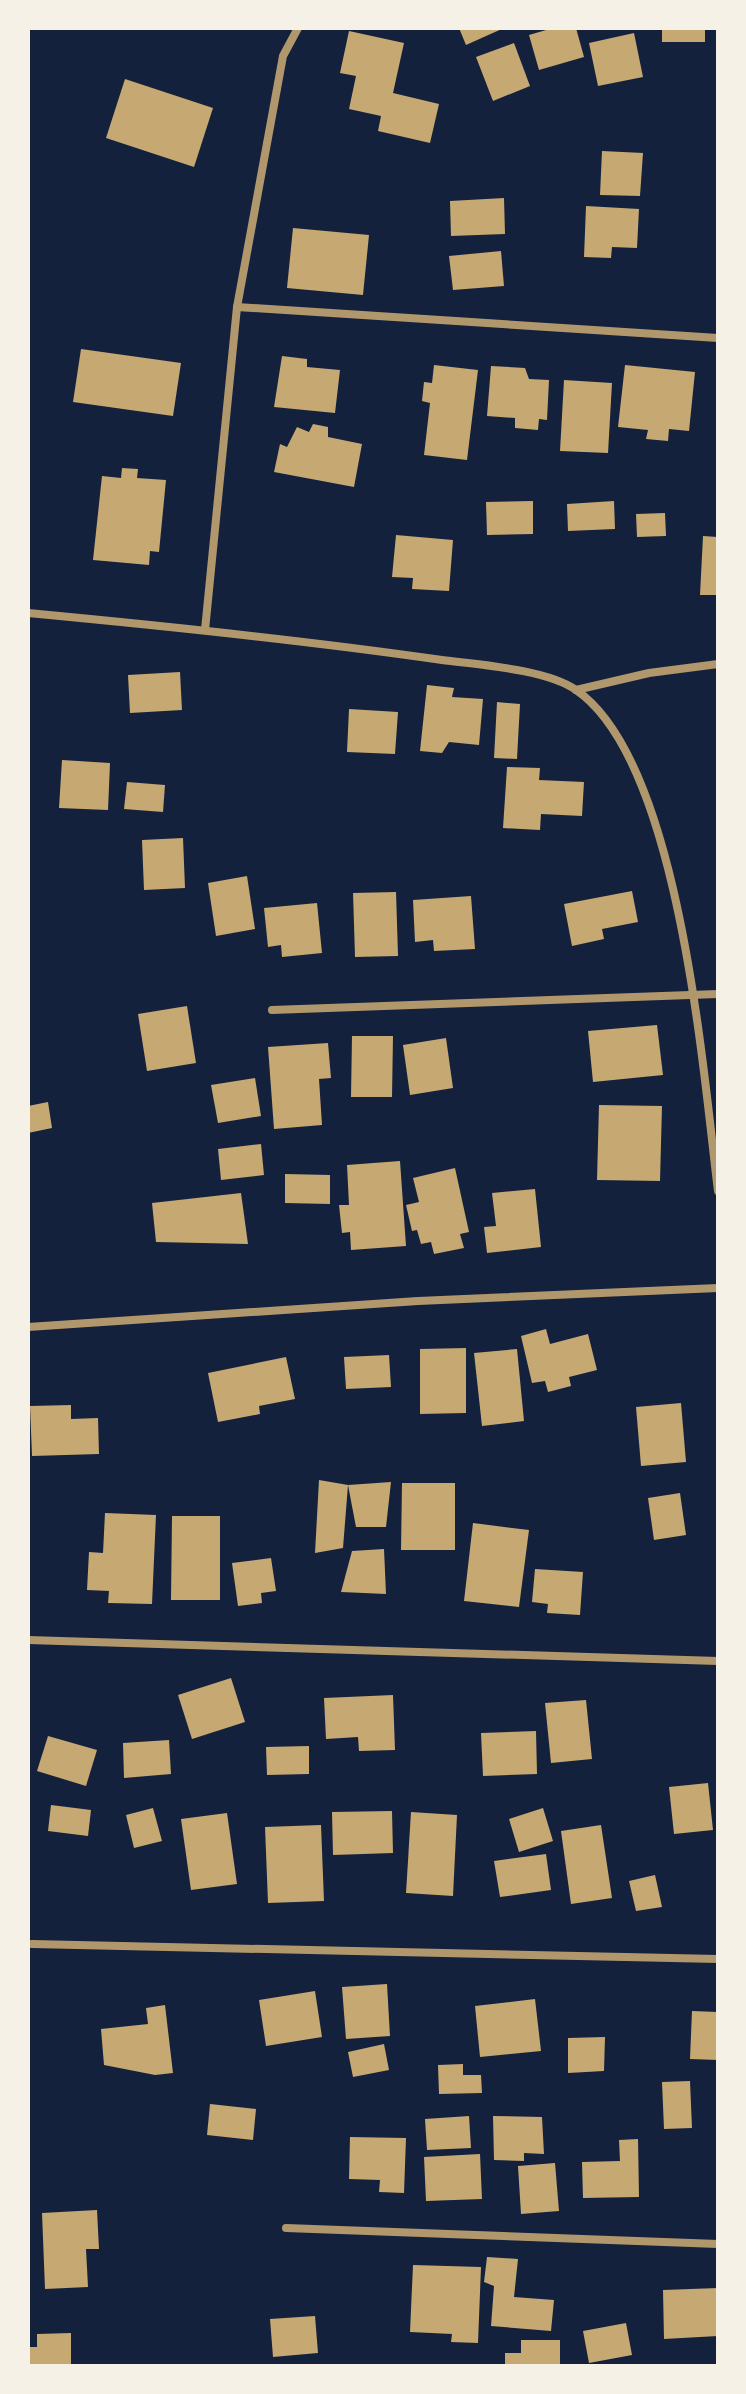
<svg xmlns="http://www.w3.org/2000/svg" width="746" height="2394" viewBox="0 0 746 2394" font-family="'Open Sans',sans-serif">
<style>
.building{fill:#c6a872}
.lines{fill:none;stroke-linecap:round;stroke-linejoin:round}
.minor{stroke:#b1986c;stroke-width:8}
</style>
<rect width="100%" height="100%" fill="#14213d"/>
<g class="building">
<path d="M459 28H504L466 45Z"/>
<path d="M553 28H576L584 57 539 70 529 35Z"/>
<rect x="662" y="28" width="43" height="14"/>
<path d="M349 31 404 43 393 93 439 104 430 143 378 131 381 116 349 109 356 76 340 73Z"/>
<path d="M634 33 643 77 598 86 589 43Z"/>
<path d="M514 43 530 86 493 101 476 57Z"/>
<path d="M125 79 213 108 194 167 106 138Z"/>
<path d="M602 151 643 153 640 196 600 195Z"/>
<path d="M504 198 505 234 451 236 450 201Z"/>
<path d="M586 206 639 209 637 248 612 247 611 258 584 257Z"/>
<path d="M293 228 369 235 363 295 287 288Z"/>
<path d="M501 251 504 286 453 290 449 256Z"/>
<path d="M81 349 181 363 173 416 73 402Z"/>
<path d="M282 356 307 359V367L340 370 335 413 274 407Z"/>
<path d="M434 365 478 370 467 460 424 455 430 403 422 401 424 382 432 383Z"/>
<path d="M625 365 695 372 689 431 669 429 668 441 646 439 648 430 618 427Z"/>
<path d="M491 366 525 368 529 379 549 380 547 420 539 419 538 430 515 428V418L487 416Z"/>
<path d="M564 380 612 383 608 453 560 451Z"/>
<path d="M313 424 328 427V437L362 444 354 487 274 472 280 444 287 447 297 427 309 432Z"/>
<path d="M122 468 138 469 137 478 166 480 159 552 150 551 149 565 93 560 102 476 121 478Z"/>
<path d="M533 501V534L487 535 486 502Z"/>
<path d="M614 501 615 529 568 531 567 504Z"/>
<path d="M665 513 666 536 637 537 636 514Z"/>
<path d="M396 535 453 540 449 591 412 589 413 578 392 577Z"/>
<path d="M703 536 718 537V595H700Z"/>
<path d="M180 672 182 710 130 713 128 675Z"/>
<path d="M427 685 454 688 452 697 483 699 479 745 449 742 442 753 420 751Z"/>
<path d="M497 702 520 704 517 759 494 758Z"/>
<path d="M349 709 398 712 395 754 347 752Z"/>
<path d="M62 760 110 763 108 810 59 808Z"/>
<path d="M507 767 540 768 539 780 584 782 582 816 541 814 540 830 503 828Z"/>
<path d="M127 782 165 785 163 812 124 809Z"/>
<path d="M183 838 185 888 144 890 142 840Z"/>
<path d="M247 876 255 929 216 936 208 883Z"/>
<path d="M632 891 638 922 602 929 604 939 572 946 564 904Z"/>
<path d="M396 892 398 956 355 957 353 893Z"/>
<path d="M471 896 475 949 434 951 433 940 415 942 413 900Z"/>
<path d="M317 903 322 953 282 957 281 945 268 947 264 908Z"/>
<path d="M187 1006 196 1063 147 1071 138 1014Z"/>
<path d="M657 1025 663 1075 593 1082 588 1031Z"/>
<path d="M352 1036H393L392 1097H351Z"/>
<path d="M446 1038 453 1088 410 1095 403 1045Z"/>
<path d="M328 1043 331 1078 319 1079 322 1125 274 1129 268 1047Z"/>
<path d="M255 1078 261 1116 218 1123 211 1085Z"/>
<path d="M48 1102 52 1128 28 1133V1106Z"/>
<path d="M599 1105 662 1106 660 1181 597 1180Z"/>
<path d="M261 1144 264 1175 221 1180 218 1149Z"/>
<path d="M400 1161 406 1246 351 1250 350 1232 342 1233 339 1205H349L347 1165Z"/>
<path d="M455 1168 469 1232 460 1234 464 1248 434 1254 431 1242 421 1244 417 1230 412 1231 406 1205 419 1202 413 1178Z"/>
<path d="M285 1174 330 1175V1204L285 1203Z"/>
<path d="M535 1189 541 1247 487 1253 484 1227 496 1226 492 1193Z"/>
<path d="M241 1193 248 1244 156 1242 152 1203Z"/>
<path d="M546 1329 550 1344 588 1334 597 1370 569 1377 571 1386 548 1392 545 1381 532 1383 521 1336Z"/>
<path d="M466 1348V1413L420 1414V1349Z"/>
<path d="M517 1349 524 1421 482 1426 474 1353Z"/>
<path d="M389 1355 391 1387 346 1389 344 1357Z"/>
<path d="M286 1357 295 1399 259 1406 260 1414 218 1422 208 1373Z"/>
<path d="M681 1403 686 1462 641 1466 636 1407Z"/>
<path d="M71 1405V1419L98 1418 99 1454 32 1456 30 1406Z"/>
<path d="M319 1480 348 1485 391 1482 386 1527H356L348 1485 343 1548 315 1553Z"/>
<path d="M402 1483H455V1550H401Z"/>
<path d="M680 1493 686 1535 654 1540 648 1498Z"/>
<path d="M105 1513 156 1515 152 1604 108 1603 109 1591 87 1590 89 1552 103 1553Z"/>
<path d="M172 1516H220V1600H171Z"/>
<path d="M473 1523 529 1530 519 1607 464 1601Z"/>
<path d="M384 1549 386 1594 341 1592 352 1551Z"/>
<path d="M271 1558 276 1591 261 1593 262 1603 238 1606 232 1563Z"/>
<path d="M535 1569 583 1572 580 1615 547 1613 548 1604 532 1602Z"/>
<path d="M231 1678 245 1722 192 1739 178 1695Z"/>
<path d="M393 1695 395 1750 359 1751 358 1737 326 1739 324 1698Z"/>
<path d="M586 1700 592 1759 551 1763 545 1703Z"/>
<path d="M536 1731 537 1774 483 1776 481 1733Z"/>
<path d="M48 1736 97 1750 86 1786 37 1771Z"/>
<path d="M169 1740 171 1774 124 1778 123 1743Z"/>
<path d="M309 1746V1774L267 1775 266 1747Z"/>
<path d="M708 1783 713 1830 674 1834 669 1787Z"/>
<path d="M51 1805 91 1810 88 1836 48 1831Z"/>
<path d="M153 1808 162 1841 134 1848 126 1815Z"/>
<path d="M543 1808 553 1841 519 1852 509 1819Z"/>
<path d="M392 1811 393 1853 333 1855 332 1812Z"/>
<path d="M411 1812 457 1815 453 1896 406 1893Z"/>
<path d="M227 1813 237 1884 191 1890 181 1819Z"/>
<path d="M321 1825 324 1901 268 1903 265 1827Z"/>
<path d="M601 1825 612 1898 571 1904 561 1831Z"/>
<path d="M546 1854 551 1890 500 1897 494 1861Z"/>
<path d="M655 1875 662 1907 636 1911 629 1881Z"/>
<path d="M387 1984 390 2036 346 2039 342 1987Z"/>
<path d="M315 1991 322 2037 266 2046 259 2000Z"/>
<path d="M535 1999 541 2051 480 2057 475 2006Z"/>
<path d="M165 2005 173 2073 155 2075 104 2065 101 2029 148 2024 146 2008Z"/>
<path d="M692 2011 718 2012V2060L690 2059Z"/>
<path d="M605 2037 604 2071 568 2073V2038Z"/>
<path d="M384 2044 389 2070 353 2077 348 2052Z"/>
<path d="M463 2064V2075H481L482 2093 439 2094 438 2065Z"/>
<path d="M690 2081 692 2128 664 2129 662 2082Z"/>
<path d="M210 2104 256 2109 253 2140 207 2135Z"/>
<path d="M469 2116 471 2148 427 2150 425 2119Z"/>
<path d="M493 2116 542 2117 544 2154 524 2153V2161L494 2160Z"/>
<path d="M350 2137 406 2138 404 2193 379 2192 380 2180 349 2179Z"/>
<path d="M638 2139 639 2197 583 2198 582 2162 620 2161 619 2140Z"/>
<path d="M480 2154 482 2199 426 2201 424 2157Z"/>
<path d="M555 2163 559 2211 521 2214 518 2166Z"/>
<path d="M97 2210 99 2249H86L88 2287 45 2289 42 2213Z"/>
<path d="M487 2257 518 2259 514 2297 554 2300 551 2331 491 2326 494 2286 484 2282Z"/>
<path d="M413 2265 481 2267 478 2343 451 2342 452 2334 410 2332Z"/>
<path d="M718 2288V2336L664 2339 663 2290Z"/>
<path d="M315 2316 318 2353 273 2357 270 2319Z"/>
<path d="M626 2323 632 2355 589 2363 583 2331Z"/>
<path d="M71 2333V2366H28V2347H37V2334Z"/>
<path d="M521 2340H560V2366H505V2353H521Z"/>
</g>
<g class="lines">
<g class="minor">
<path d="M237 307 718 338"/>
<path d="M28 613C166 626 304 640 442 660 479 665 546 669 576 690 680 761 703 1072 718 1191"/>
<path d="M205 630 237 307 283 56 298 28"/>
<path d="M576 690 649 673 718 664"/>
<path d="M272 1010 718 994"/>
<path d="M28 1327 418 1301 718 1288"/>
<path d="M28 1640 718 1661"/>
<path d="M32 1944 718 1959"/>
<path d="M286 2228 718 2244"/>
</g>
</g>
<rect width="746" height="2394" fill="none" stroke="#f6f1e7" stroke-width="60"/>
</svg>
